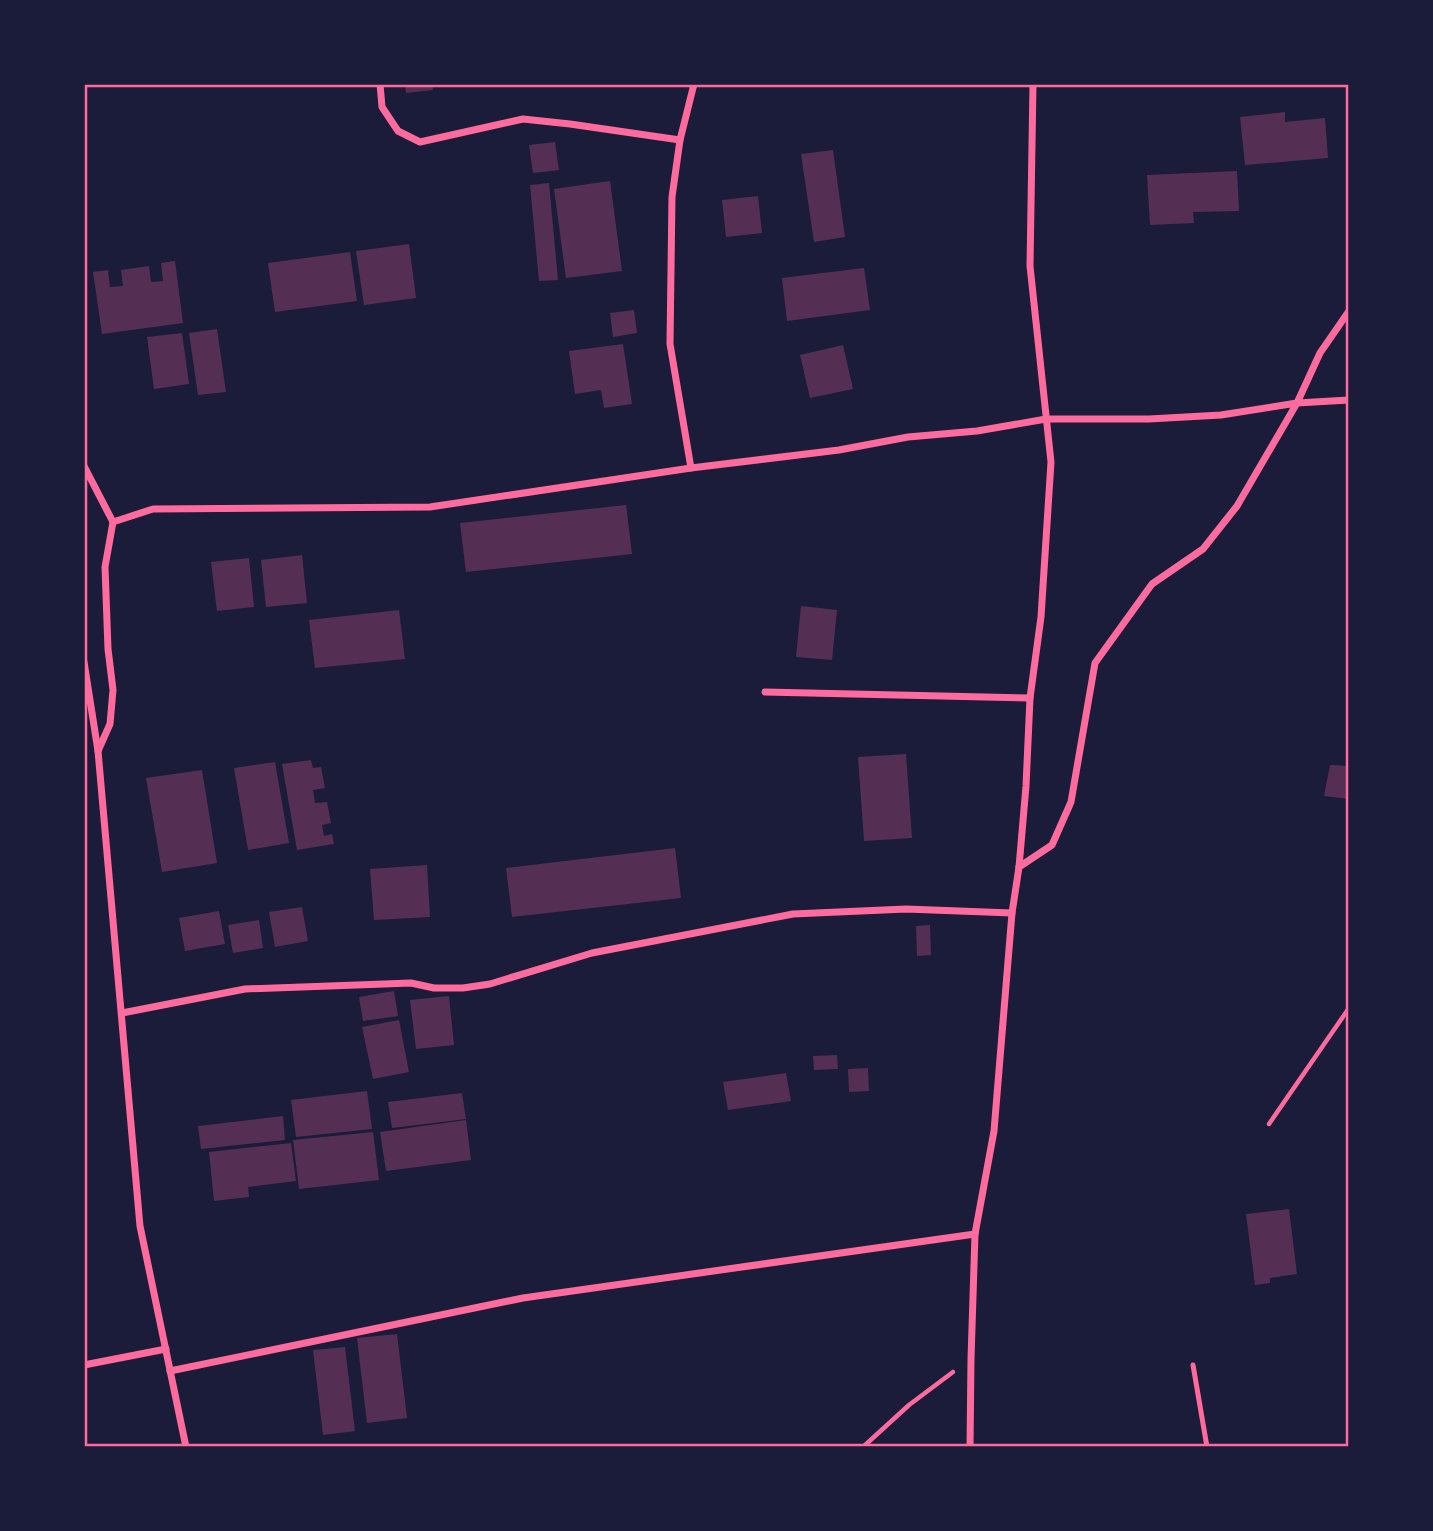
<svg xmlns="http://www.w3.org/2000/svg" width="1433" height="1531" viewBox="0 0 1433 1531" font-family="'Work Sans',sans-serif">
<style>
.building{fill:#542f53}
.lines{fill:none;stroke-linecap:round;stroke-linejoin:round}
.path{stroke:#ff6b9d;stroke-width:4.5}
.service{stroke:#ff6b9d;stroke-width:5}
.minor{stroke:#ff6b9d;stroke-width:7}
.neatline{fill:none;stroke:#ff6b9d;stroke-width:2.5}
</style>
<rect width="100%" height="100%" fill="#1b1b3a"/>
<g class="building">
<path d="M405 84H432L433 90 406 93Z"/>
<path d="M1285 112V122L1325 118 1328 158 1245 165 1240 117Z"/>
<path d="M555 142 559 170 533 173 529 145Z"/>
<path d="M833 150 845 237 814 242 801 154Z"/>
<path d="M1237 171 1239 211 1193 212 1194 223 1150 225 1147 175Z"/>
<path d="M610 181 622 271 566 278 554 189Z"/>
<path d="M549 183 558 280 539 281 530 185Z"/>
<path d="M758 196 762 233 726 237 722 200Z"/>
<path d="M409 244 416 298 364 305 356 251Z"/>
<path d="M350 252 357 301 275 312 268 263Z"/>
<path d="M175 261 183 323 102 334 93 272 108 270 110 287 123 286 121 270 149 266 151 282 163 281 161 263Z"/>
<path d="M864 268 870 310 787 321 782 278Z"/>
<path d="M634 310 637 333 613 337 610 313Z"/>
<path d="M217 329 226 392 198 395 189 333Z"/>
<path d="M182 333 189 384 154 389 147 337Z"/>
<path d="M623 344 632 404 604 408 601 390 575 394 569 351Z"/>
<path d="M843 345 853 389 810 398 800 355Z"/>
<path d="M626 505 632 554 466 572 460 523Z"/>
<path d="M302 555 307 603 266 607 261 560Z"/>
<path d="M249 558 254 607 217 611 211 562Z"/>
<path d="M801 606 837 610 832 660 796 657Z"/>
<path d="M399 610 405 659 315 668 309 620Z"/>
<path d="M906 754 912 838 864 841 858 757Z"/>
<path d="M311 760 313 768 321 767 325 788 313 790 315 803 327 802 331 823 322 825 324 836 332 834 334 844 297 850 282 764Z"/>
<path d="M275 762 289 843 248 850 234 768Z"/>
<path d="M1330 765 1349 766V799L1324 796Z"/>
<path d="M202 770 217 863 162 872 146 778Z"/>
<path d="M675 848 681 898 512 917 506 868Z"/>
<path d="M427 865 430 917 374 920 370 869Z"/>
<path d="M302 907 308 941 275 947 269 912Z"/>
<path d="M219 911 225 944 185 951 179 918Z"/>
<path d="M259 920 263 948 233 953 228 925Z"/>
<path d="M930 925 931 955 917 956 916 926Z"/>
<path d="M394 991 398 1016 363 1021 359 997Z"/>
<path d="M449 996 454 1045 416 1049 410 1000Z"/>
<path d="M399 1020 409 1072 373 1079 362 1027Z"/>
<path d="M837 1055 838 1069 814 1070 813 1056Z"/>
<path d="M868 1068 869 1091 849 1092 848 1069Z"/>
<path d="M786 1073 791 1101 728 1110 723 1082Z"/>
<path d="M367 1091 372 1129 296 1137 291 1100Z"/>
<path d="M462 1093 466 1119 392 1128 388 1102Z"/>
<path d="M283 1116 285 1140 201 1149 198 1126Z"/>
<path d="M466 1120 471 1160 386 1171 380 1132Z"/>
<path d="M373 1132 379 1180 299 1189 293 1140Z"/>
<path d="M291 1143 296 1181 248 1187 249 1197 214 1201 209 1152Z"/>
<path d="M1289 1209 1297 1274 1270 1278V1283L1255 1285 1246 1214Z"/>
<path d="M397 1334 407 1418 367 1423 357 1338Z"/>
<path d="M345 1347 355 1431 323 1435 313 1350Z"/>
</g>
<g class="lines">
<g class="path">
<path d="M1269 1124 1349 1008"/>
<path d="M863 1447 909 1405 953 1372"/>
</g>
<path class="service" d="M1193 1365 1207 1447"/>
<g class="minor">
<path d="M380 84 382 107 398 131 420 142 523 119 570 124 680 140"/>
<path d="M84 466 113 522"/>
<path d="M691 468 670 344 672 197 680 140 694 84"/>
<path d="M84 662 98 751 140 1226 186 1447"/>
<path d="M765 692 1030 698"/>
<path d="M98 751 110 724 113 690 108 649 105 567 113 522 153 509 430 507 691 468 839 450 908 437 977 431 1046 419H1149L1221 415 1297 403 1349 400"/>
<path d="M1019 867 1052 845 1071 802 1095 663 1152 584 1203 549 1237 506 1297 403 1320 353 1349 311"/>
<path d="M122 1013 245 989 411 983 434 988H463L490 984 592 953 793 914 906 909 1012 913"/>
<path d="M84 1365 166 1349"/>
<path d="M170 1371 523 1298 975 1234"/>
<path d="M970 1447 971 1359 975 1234 994 1131 1012 913 1019 867 1026 786 1030 698 1041 617 1051 462 1030 266 1033 84"/>
</g>
</g>
<rect width="1433" height="1531" fill="none" stroke="#1b1b3a" stroke-width="172"/>
<rect x="86" y="86" width="1261" height="1359" class="neatline"/>
</svg>
